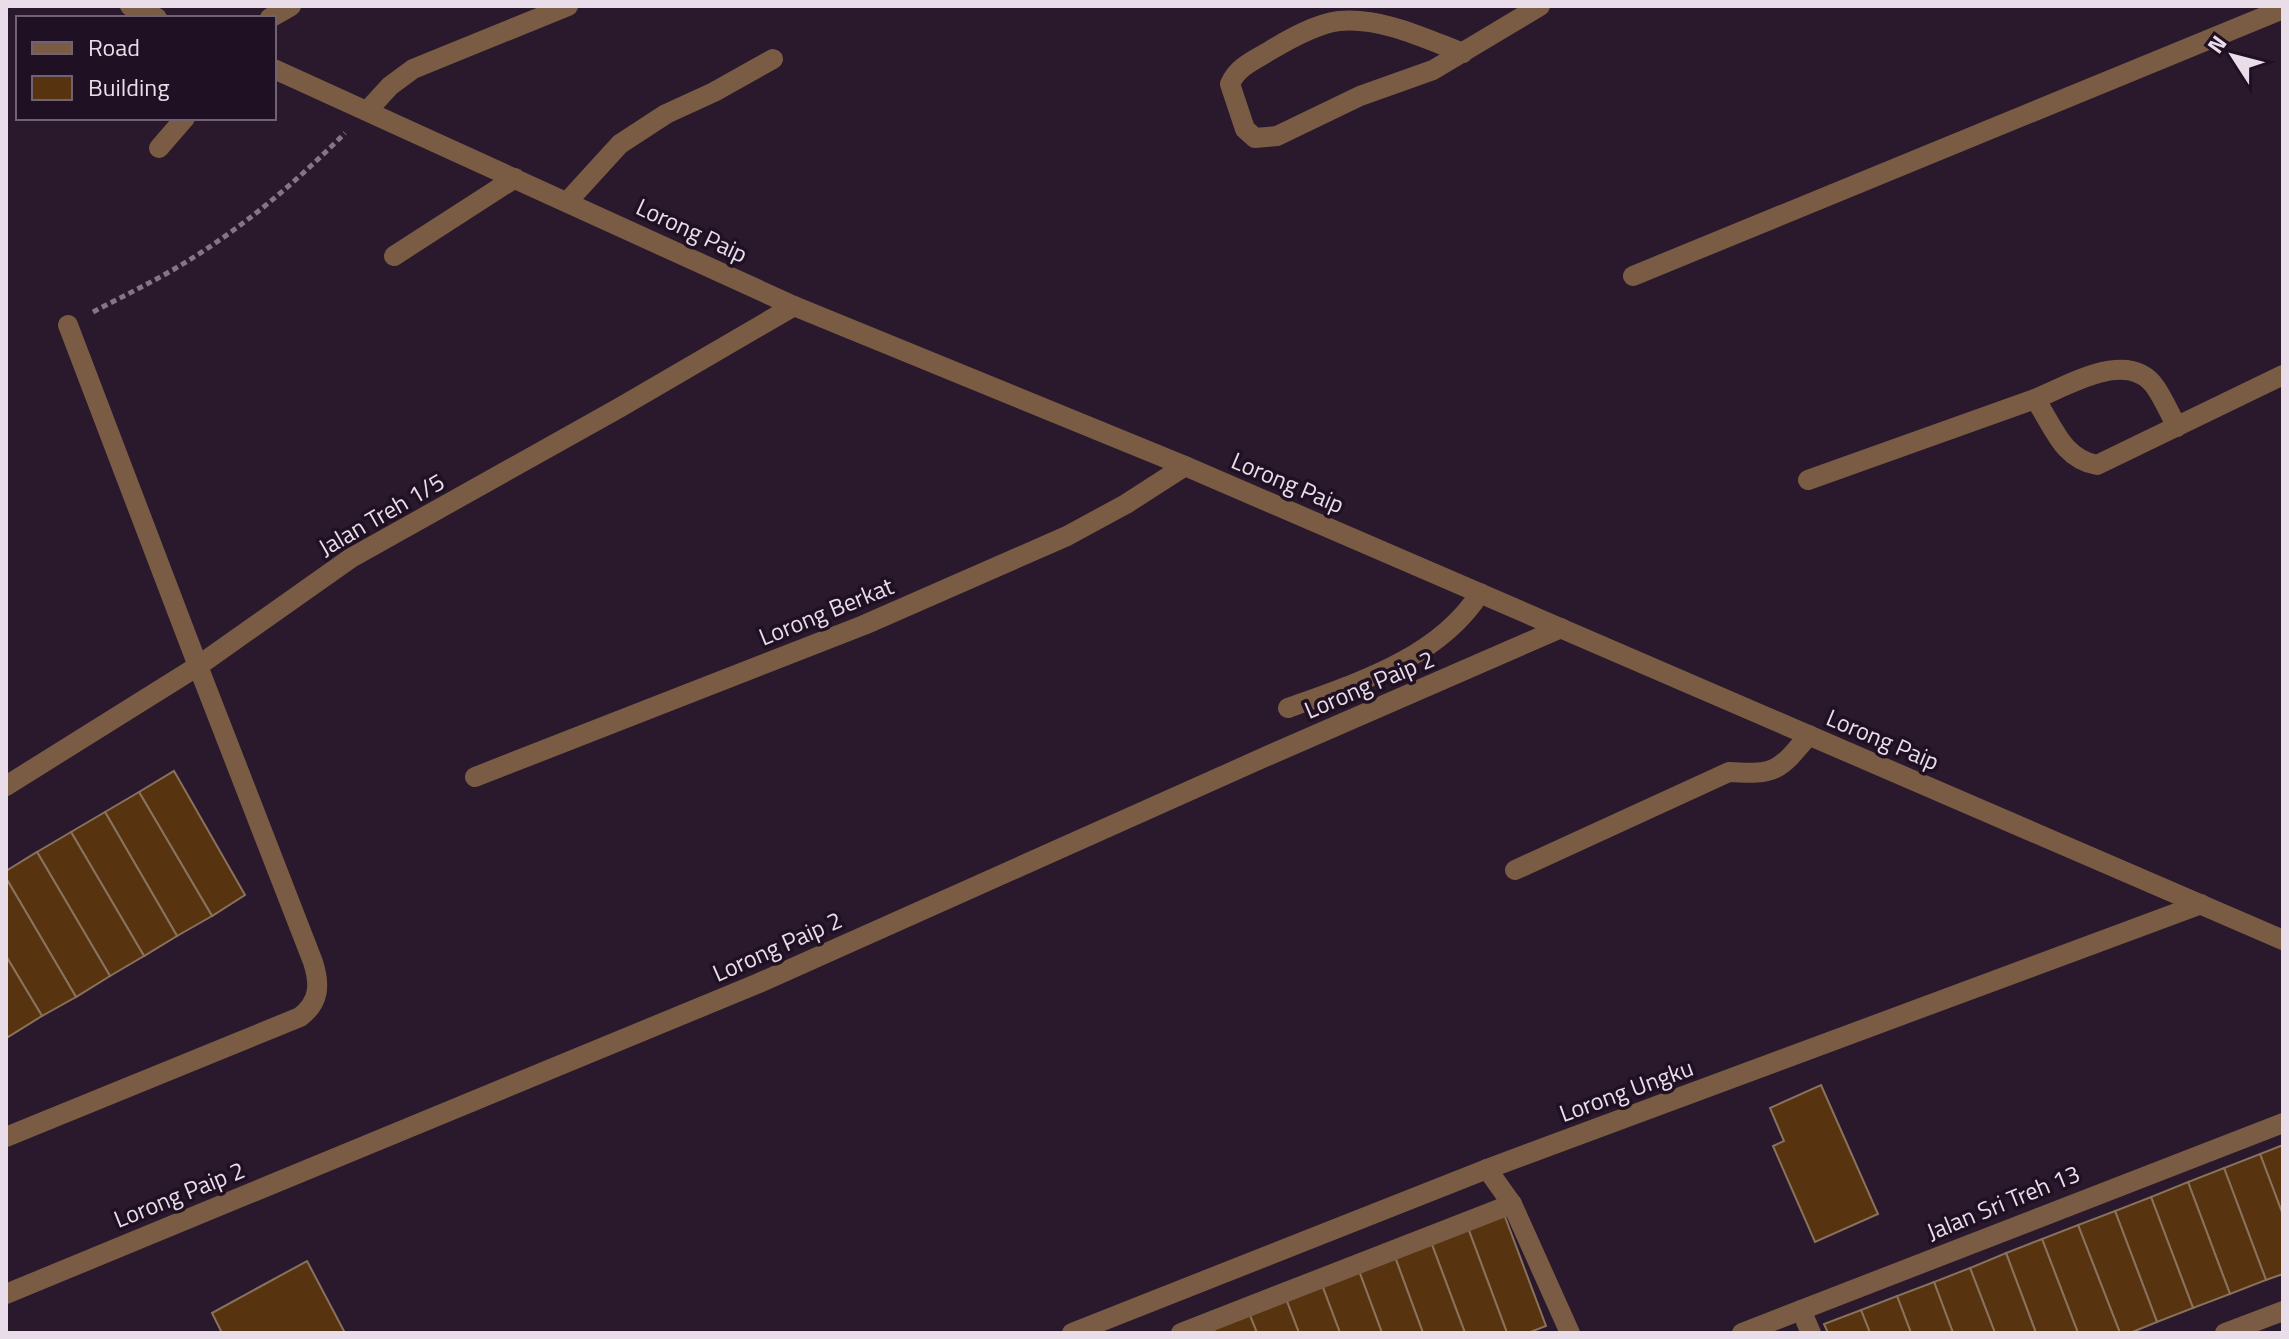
<svg xmlns="http://www.w3.org/2000/svg" width="2289" height="1339" viewBox="0 0 2289 1339" font-family="'Titillium Web',sans-serif">
<style>
.building{fill:#57340f;stroke:#89725d;stroke-width:2}
.lines{fill:none;stroke-linecap:round;stroke-linejoin:round}
.path{stroke:#837585;stroke-width:5;stroke-dasharray:6 4;stroke-linecap:butt}
.service{stroke:#795c43;stroke-width:20}
.minor{stroke:#795c43;stroke-width:20}
.labels{text-anchor:middle;dominant-baseline:central;stroke-width:7;stroke-linejoin:round;paint-order:stroke}
.street-label{font-size:24px;fill:#e8dde9;stroke:#201023}
</style>
<rect width="100%" height="100%" fill="#2a192d"/>
<g class="building">
<path d="M174 771 245 895 212 916 139 792Z"/>
<path d="M139 792 212 916 177 936 105 812Z"/>
<path d="M105 812 177 936 144 956 71 832Z"/>
<path d="M71 832 144 956 110 976 37 852Z"/>
<path d="M37 852 110 976 76 997 6 878V871Z"/>
<path d="M6 878 76 997 42 1016 6 956Z"/>
<path d="M6 956 42 1016 8 1037 6 1033Z"/>
<path d="M1821 1085 1878 1214 1815 1242 1773 1146 1784 1141 1770 1108Z"/>
<path d="M2283 1145V1215L2260 1154Z"/>
<path d="M2260 1154 2283 1215V1274L2266 1280 2224 1168Z"/>
<path d="M2224 1168 2266 1280 2230 1294 2188 1182Z"/>
<path d="M2188 1182 2230 1294 2193 1308 2151 1197Z"/>
<path d="M2151 1197 2193 1308 2157 1322 2115 1211Z"/>
<path d="M2115 1211 2157 1322 2130 1333H2120L2078 1225Z"/>
<path d="M1504 1214 1546 1326 1528 1333H1507L1468 1228Z"/>
<path d="M2078 1225 2120 1333H2078L2042 1239Z"/>
<path d="M1468 1228 1507 1333H1465L1431 1242Z"/>
<path d="M2042 1239 2078 1333H2036L2006 1253Z"/>
<path d="M1431 1242 1465 1333H1423L1395 1257Z"/>
<path d="M2006 1253 2036 1333H1995L1970 1268Z"/>
<path d="M1395 1257 1423 1333H1382L1359 1271Z"/>
<path d="M307 1261 345 1333H222L212 1313Z"/>
<path d="M1970 1268 1995 1333H1953L1934 1282Z"/>
<path d="M1359 1271 1382 1333H1340L1322 1285Z"/>
<path d="M1934 1282 1953 1333H1911L1897 1296Z"/>
<path d="M1322 1285 1340 1333H1299L1286 1299Z"/>
<path d="M1897 1296 1911 1333H1870L1861 1310Z"/>
<path d="M1286 1299 1299 1333H1257L1249 1313Z"/>
<path d="M1861 1310 1870 1333H1828L1824 1324Z"/>
<path d="M1249 1313 1257 1333H1215L1213 1327Z"/>
</g>
<g class="lines">
<path class="path" d="M93 312C121 297 149 284 176 268 239 231 293 185 345 133"/>
<g class="service">
<path d="M270 18 291 6"/>
<path d="M368 110 390 86 413 69 568 6"/>
<path d="M159 148 185 118"/>
<path d="M394 256 515 178"/>
<path d="M1633 276 2283 9"/>
<path d="M2035 399C2068 386 2129 347 2156 388 2164 400 2170 414 2177 427"/>
<path d="M1808 480 2035 399C2053 425 2062 459 2097 465L2283 375"/>
<path d="M1288 708C1357 683 1439 658 1480 593"/>
<path d="M1515 870 1729 772C1776 775 1779 771 1809 735"/>
<path d="M6 1137 300 1017C320 1002 320 984 313 962L198 666"/>
<path d="M1487 1169 1512 1204 1570 1333"/>
<path d="M1801 1310 1811 1333"/>
<path d="M1181 1333 1512 1204"/>
<path d="M2225 1333 2283 1311"/>
</g>
<g class="minor">
<path d="M130 6 157 18"/>
<path d="M1463 53C1424 38 1381 17 1339 21 1316 24 1291 38 1271 50 1255 60 1238 66 1230 84L1245 129 1255 138 1277 136 1360 96 1433 70 1540 6"/>
<path d="M274 69 794 306 1185 466 2283 940"/>
<path d="M567 202 620 144 666 114 714 92 773 59"/>
<path d="M68 325 198 666"/>
<path d="M475 777 864 625 1067 536 1126 504 1185 466"/>
<path d="M6 786 198 666 351 558 619 408 794 306"/>
<path d="M6 1294 759 983 1274 753 1561 628"/>
<path d="M1072 1333 1487 1169 2201 904"/>
<path d="M1742 1333 2283 1123"/>
</g>
</g>
<g class="labels">
<g class="street-label">
<text transform="translate(692 230) rotate(25)">Lorong Paip</text>
<text transform="translate(1288 482) rotate(23)">Lorong Paip</text>
<text transform="translate(381 514) rotate(-30)">Jalan Treh 1/5</text>
<text transform="translate(826 611) rotate(-22)">Lorong Berkat</text>
<text transform="translate(1369 684) rotate(-23)">Lorong Paip 2</text>
<text transform="translate(1883 739) rotate(23)">Lorong Paip</text>
<text transform="translate(777 946) rotate(-24)">Lorong Paip 2</text>
<text transform="translate(1626 1090) rotate(-20)">Lorong Ungku</text>
<text transform="translate(179 1194) rotate(-22)">Lorong Paip 2</text>
<text transform="translate(2003 1202) rotate(-22)">Jalan Sri Treh 13</text>
</g>
</g>
<rect width="2289" height="1339" fill="none" stroke="#e8dde9" stroke-width="16"/>
<rect x="16" y="16" width="260" height="104" fill="#201023" stroke="#706272" stroke-width="2"/>
<rect x="32" y="42" width="40" height="12" fill="#795c43" stroke="#706272" stroke-width="2"/>
<text x="88" y="56" font-size="24" fill="#e8dde9">Road</text>
<rect x="32" y="76" width="40" height="24" fill="#57340f" stroke="#706272" stroke-width="2"/>
<text x="88" y="96" font-size="24" fill="#e8dde9">Building</text>
<g transform="translate(2233 56) rotate(306)" stroke="#201023" stroke-width="6" paint-order="stroke">
<path d="M0-6L14 30L0 20L-14 30Z" fill="#e8dde9"/>
<text y="-12" font-size="22" font-weight="bold" text-anchor="middle" fill="#e8dde9">N</text>
</g>
</svg>
